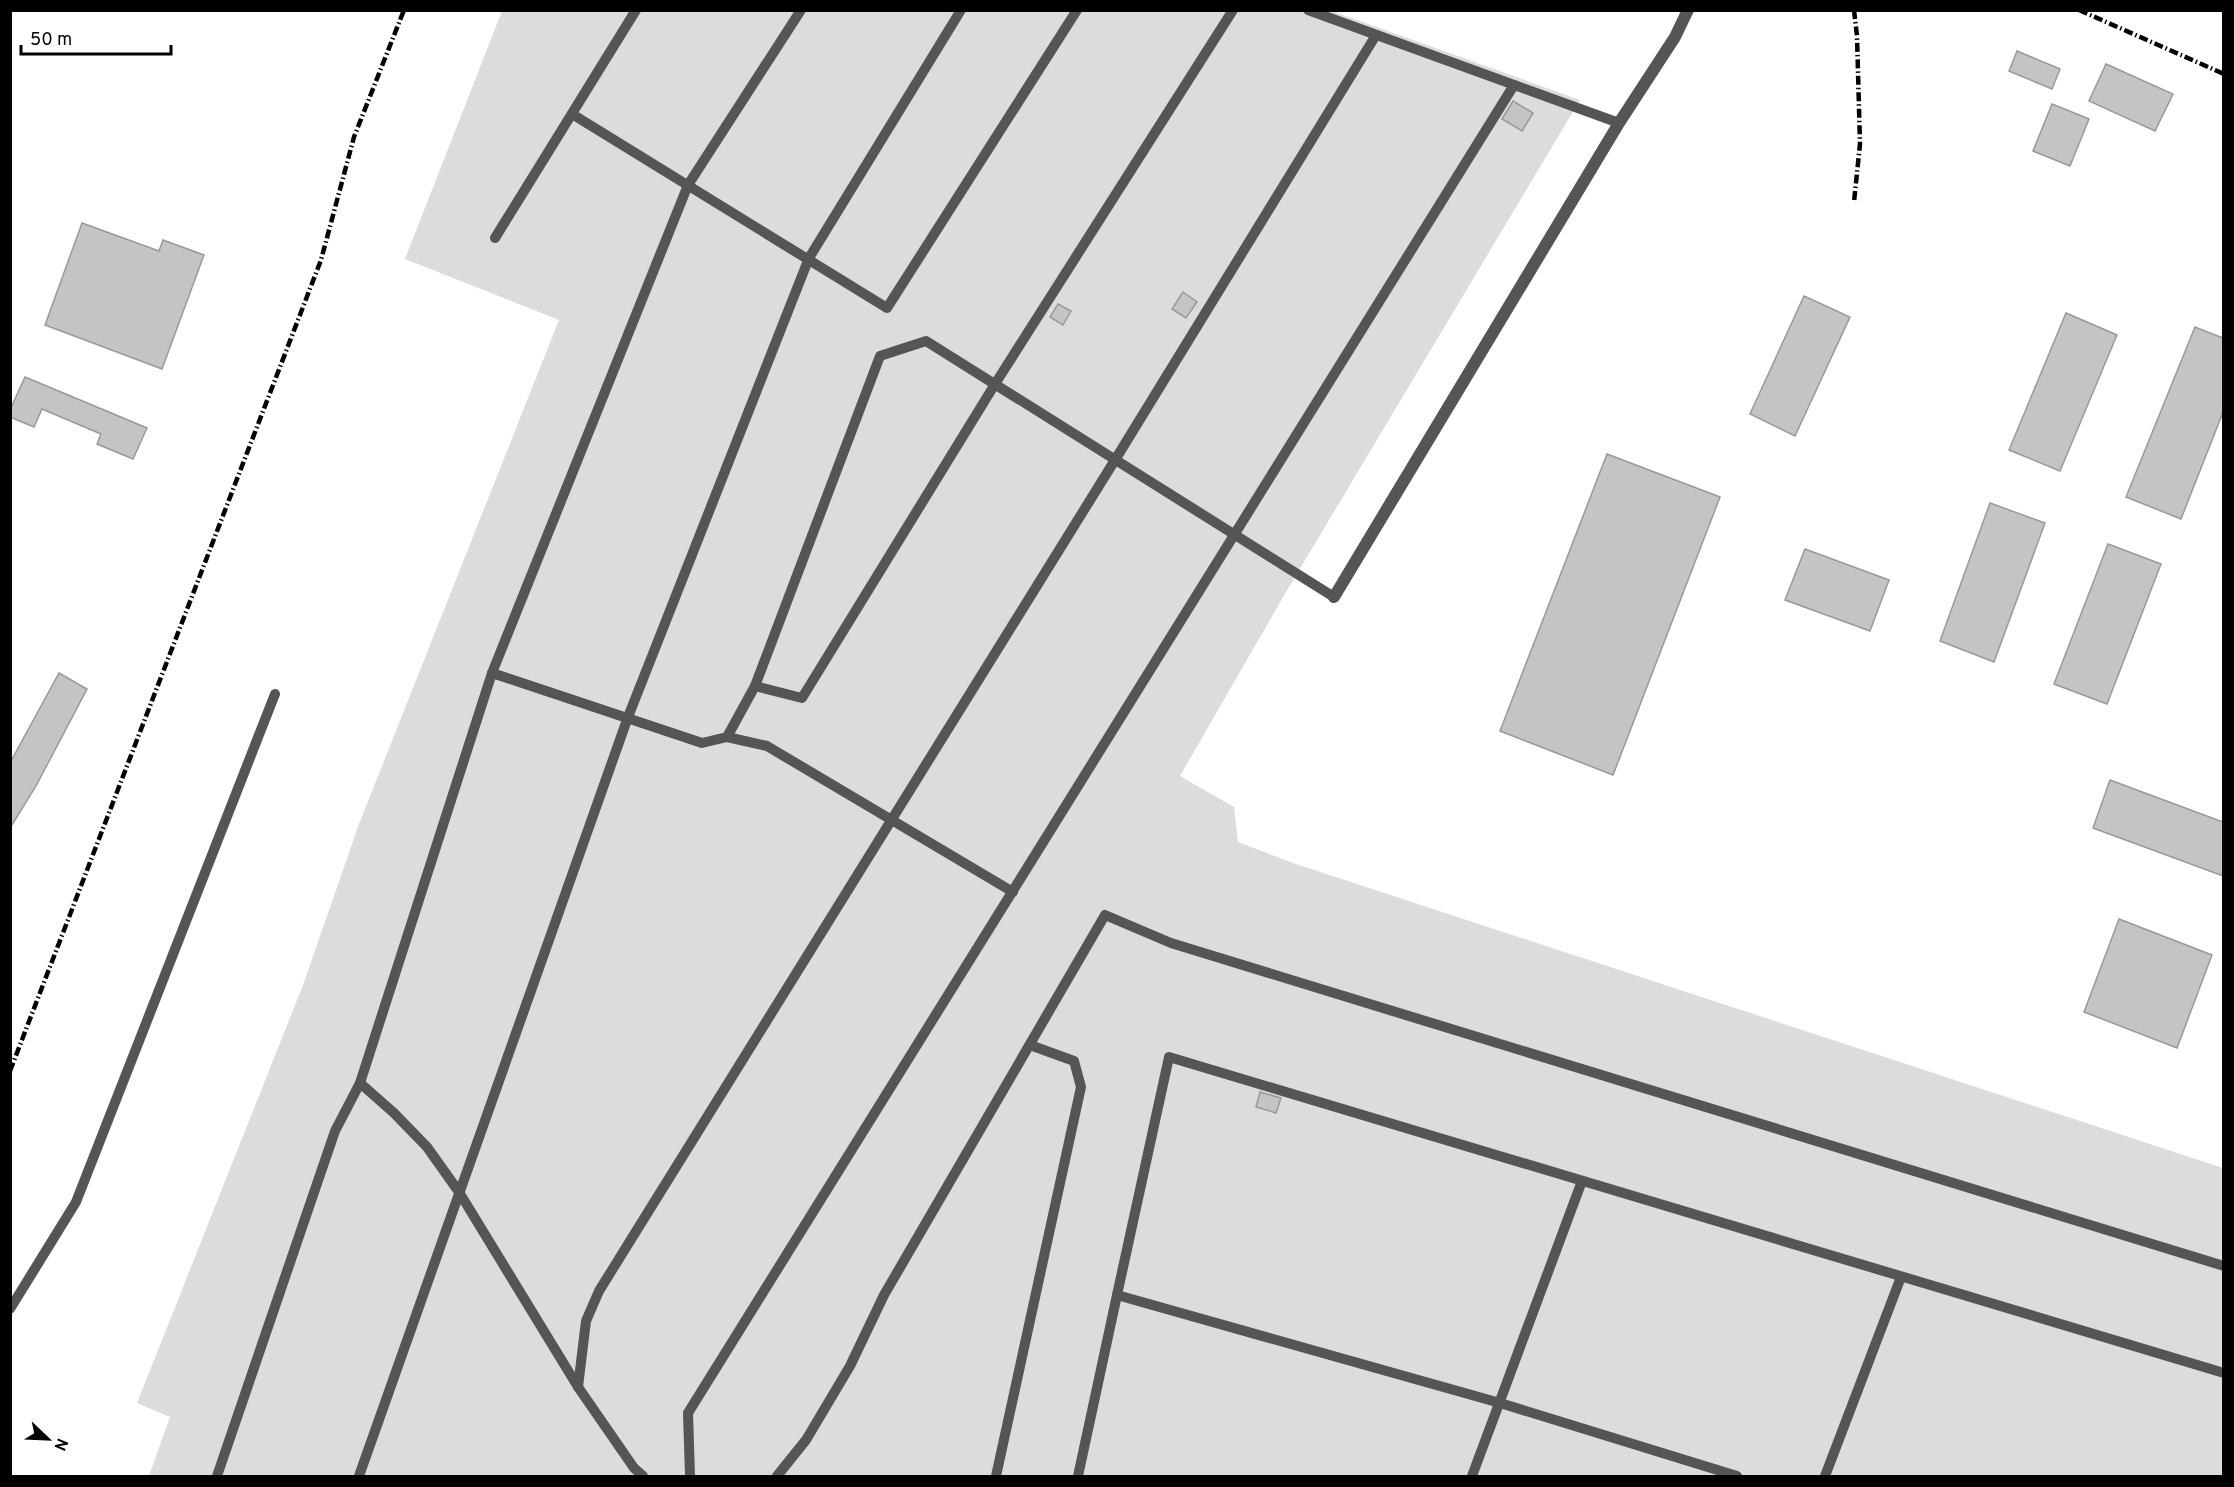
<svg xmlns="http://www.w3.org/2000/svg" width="2234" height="1487" viewBox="0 0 2234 1487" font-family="Overpass,sans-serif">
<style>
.green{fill:#dcdcdc}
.building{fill:#c4c4c4;stroke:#999;stroke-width:1.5}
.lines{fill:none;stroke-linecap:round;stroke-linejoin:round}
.lane{stroke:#555;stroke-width:10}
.street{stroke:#555;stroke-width:12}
.rail{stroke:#000;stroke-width:4.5;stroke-dasharray:9 3 1.5 3;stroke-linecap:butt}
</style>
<rect width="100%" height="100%" fill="#fff"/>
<path class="green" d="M502 11H1332L1580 100 1286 592 1180 776 1234 807 1238 842 1293 863 2223 1168V1476H149L170 1417 137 1403 303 985 359 824 559 320 405 259Z"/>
<g class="building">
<path d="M2017 51 2060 69 2052 89 2009 71Z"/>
<path d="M2106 64 2173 94 2155 131 2089 101Z"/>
<path d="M1513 101 1533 113 1522 131 1502 119Z"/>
<path d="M2052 104 2089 119 2070 166 2033 151Z"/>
<path d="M82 223 159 251 163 240 204 255 162 369 45 325Z"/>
<path d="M1183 292 1197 302 1186 318 1172 309Z"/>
<path d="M1804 296 1850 317 1795 436 1750 414Z"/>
<path d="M1058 304 1071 311 1063 325 1050 317Z"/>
<path d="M2066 313 2117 335 2060 471 2009 450Z"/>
<path d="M2195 327 2223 338V412L2181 519 2126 497Z"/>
<path d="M25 377 147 428 133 459 97 444 101 434 42 409 34 427 10 417V410Z"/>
<path d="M1607 454 1720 497 1613 775 1500 731Z"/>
<path d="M1990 503 2045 523 1994 662 1940 641Z"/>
<path d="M2108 544 2161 564 2107 704 2054 684Z"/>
<path d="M1805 549 1889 580 1870 631 1785 600Z"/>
<path d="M59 673 87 689 36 786 10 828V763Z"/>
<path d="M2110 780 2223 822V876L2093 828Z"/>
<path d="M2119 919 2212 955 2177 1048 2084 1012Z"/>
<path d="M1260 1092 1281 1098 1276 1113 1256 1107Z"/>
</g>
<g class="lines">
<g class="lane">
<path d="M1308 10 1619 123"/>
<path d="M572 114 887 308 1077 10"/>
<path d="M495 238 636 10"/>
<path d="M492 673 702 743 727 737 755 686 880 356 926 341 1334 597"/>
<path d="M755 686 802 698 995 384 1233 10"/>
<path d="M727 737 767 746 1013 892"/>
<path d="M360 1083 394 1113 427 1147 459 1192 578 1387 634 1468 643 1476"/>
<path d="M1117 1295 1169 1057 2224 1373"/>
<path d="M10 1309 76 1202 275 694"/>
<path d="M578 1387 586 1321 599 1291 1115 460 1376 35"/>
<path d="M217 1476 335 1131 360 1083 492 673 688 185 801 10"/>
<path d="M359 1476 628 717 809 258 961 10"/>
<path d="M690 1476 688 1413 1514 85"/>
<path d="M777 1476 806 1440 850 1366 884 1295 1105 915 1171 943 2224 1266"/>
<path d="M996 1476 1081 1087 1074 1061 1030 1045"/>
<path d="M1078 1476 1117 1295 1500 1403 1737 1476"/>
<path d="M1472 1476 1582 1181"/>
<path d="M1825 1476 1901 1277"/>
</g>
<path class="street" d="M1334 597 1619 123 1675 37 1688 10"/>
<g class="rail">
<path d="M1854 10 1857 36 1860 144 1854 202"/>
<path d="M2079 10 2224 74"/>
<path d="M10 1071 321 260 354 137 404 10"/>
</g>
</g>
<rect width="2234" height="1487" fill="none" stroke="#000000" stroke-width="24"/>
<g transform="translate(48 1439) rotate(113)" stroke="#ffffff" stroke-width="4.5" paint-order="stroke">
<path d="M0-4.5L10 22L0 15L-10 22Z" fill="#000000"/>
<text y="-9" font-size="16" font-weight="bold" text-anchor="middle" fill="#000000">N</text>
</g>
<path d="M21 45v9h150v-9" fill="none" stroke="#000000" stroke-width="3"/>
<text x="30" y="45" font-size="18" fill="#000000" stroke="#ffffff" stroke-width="4.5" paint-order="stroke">50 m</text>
</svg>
